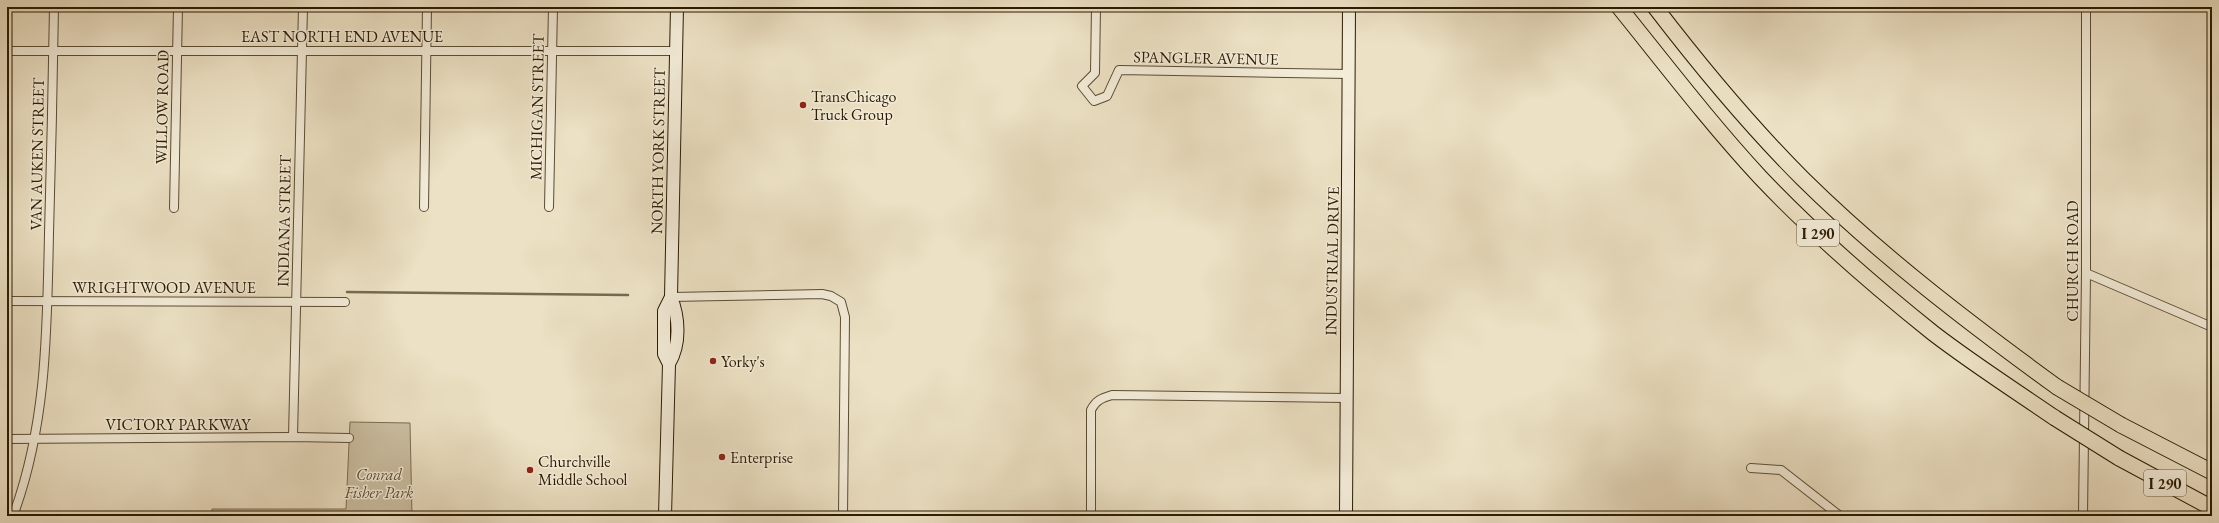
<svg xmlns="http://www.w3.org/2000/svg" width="2219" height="523" viewBox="0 0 2219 523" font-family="'EB Garamond',serif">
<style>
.green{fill:#cbbfa3;stroke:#7b6d52}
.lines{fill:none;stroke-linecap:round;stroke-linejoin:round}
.stream{stroke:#776a4f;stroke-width:2.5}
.street-casing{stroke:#5b4c32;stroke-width:10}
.secondary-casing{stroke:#2b1b02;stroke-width:14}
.highway-casing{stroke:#2b1b02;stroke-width:17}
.street{stroke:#f3ecd9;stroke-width:8}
.secondary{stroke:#f3ecd9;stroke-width:12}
.highway{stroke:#ece1c4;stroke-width:15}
.highway-bridge-casing{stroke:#2b1b02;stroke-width:17;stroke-linecap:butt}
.highway-bridge{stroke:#ece1c4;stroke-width:15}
.poi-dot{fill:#8f2418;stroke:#f3ecd9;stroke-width:1.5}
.labels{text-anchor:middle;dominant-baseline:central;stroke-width:3;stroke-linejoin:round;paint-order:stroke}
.shield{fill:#f3ecd9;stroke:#675a42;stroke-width:1}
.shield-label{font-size:15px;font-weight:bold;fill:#2b1b02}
.street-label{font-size:16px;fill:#2b1b02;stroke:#f3ecd9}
.poi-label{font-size:16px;fill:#2b1b02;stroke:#f3ecd9;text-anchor:start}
.park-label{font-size:16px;font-style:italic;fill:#5b4c32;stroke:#f3ecd9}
</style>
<rect width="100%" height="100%" fill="#ece1c4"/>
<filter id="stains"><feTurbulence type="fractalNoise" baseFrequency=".005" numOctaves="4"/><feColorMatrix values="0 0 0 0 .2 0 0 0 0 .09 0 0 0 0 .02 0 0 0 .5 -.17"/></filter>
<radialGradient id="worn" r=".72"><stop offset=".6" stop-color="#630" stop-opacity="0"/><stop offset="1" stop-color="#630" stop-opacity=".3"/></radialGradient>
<path class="green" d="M350 422 410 423 412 516H212V509H346Z"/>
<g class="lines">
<path class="stream" d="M347 292 628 295"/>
<defs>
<g id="street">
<path d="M1096 7 1095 73 1082 86 1094 101 1107 96 1119 70 1349 74"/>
<path d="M7 51H676"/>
<path d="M424 207 427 7"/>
<path d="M549 207 553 7"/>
<path d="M174 208 178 7"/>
<path d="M2086 273 2212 327"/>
<path d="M671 297 822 294 831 296 841 302 845 317 843 516"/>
<path d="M7 301 345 302"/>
<path d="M293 437 303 7"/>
<path d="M7 439 293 437 349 438"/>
<path d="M1751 468 1781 470 1840 516"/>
<path d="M13 516C47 425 47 329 49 233 51 158 53 82 54 7"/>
<path d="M1091 516V410C1096 400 1102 398 1112 395L1346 398"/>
<path d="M2083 516 2086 273V7"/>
</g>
<g id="secondary">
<path d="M669 364 664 354V311L671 297"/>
<path d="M665 516 669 364C681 344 679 317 671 297L677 7"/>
<path d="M1346 516 1349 7"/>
</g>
<g id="highway">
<path d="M1619 7C1665 64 1710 123 1760 177 1813 233 1873 285 1933 333 1972 363 2014 390 2055 418"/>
<path d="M1655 7C1701 67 1749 125 1803 179 1881 256 1969 323 2057 387"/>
<path d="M2121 425 2212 472"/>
<path d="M2119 458 2212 508"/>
</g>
</defs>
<use href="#street" class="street-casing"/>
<use href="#secondary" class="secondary-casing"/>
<use href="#highway" class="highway-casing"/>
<use href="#street" class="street"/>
<use href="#secondary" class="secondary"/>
<use href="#highway" class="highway"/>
<defs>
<g id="highway-bridge">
<path d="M2057 387 2121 425"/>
<path d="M2055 418 2119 458"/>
</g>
</defs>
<use href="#highway-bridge" class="highway-bridge-casing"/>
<use href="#highway-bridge" class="highway-bridge"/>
</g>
<g class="poi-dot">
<circle cx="803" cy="105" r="4"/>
<circle cx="713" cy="361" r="4"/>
<circle cx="722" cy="457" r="4"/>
<circle cx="530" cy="470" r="4"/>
</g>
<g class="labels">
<g class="shield">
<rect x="1797" y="220" width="42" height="26" rx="3"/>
<rect x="2144" y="470" width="42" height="26" rx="3"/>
</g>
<g class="shield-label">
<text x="1818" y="233">I 290</text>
<text x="2165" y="483">I 290</text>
</g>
<g class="street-label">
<text x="342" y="36">EAST NORTH END AVENUE</text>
<text transform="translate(1206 58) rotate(1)">SPANGLER AVENUE</text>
<text transform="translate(162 107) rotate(-89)">WILLOW ROAD</text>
<text transform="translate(537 107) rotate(-89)">MICHIGAN STREET</text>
<text transform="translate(658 151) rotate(-89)">NORTH YORK STREET</text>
<text transform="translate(37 154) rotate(-89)">VAN AUKEN STREET</text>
<text transform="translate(284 221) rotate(-89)">INDIANA STREET</text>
<text transform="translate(1332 261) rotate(-89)">INDUSTRIAL DRIVE</text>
<text transform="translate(2072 261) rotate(-90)">CHURCH ROAD</text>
<text x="164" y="287">WRIGHTWOOD AVENUE</text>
<text x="178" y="424">VICTORY PARKWAY</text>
</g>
<g class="poi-label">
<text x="811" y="96">TransChicago<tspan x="811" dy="18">Truck Group</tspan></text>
<text x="721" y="361">Yorky's</text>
<text x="730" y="457">Enterprise</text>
<text x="538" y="461">Churchville<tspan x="538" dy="18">Middle School</tspan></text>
</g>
<g class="park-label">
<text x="379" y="474">Conrad<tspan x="379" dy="18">Fisher Park</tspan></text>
</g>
</g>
<rect width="2219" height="523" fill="none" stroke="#ece1c4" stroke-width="24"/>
<rect x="8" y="8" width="2203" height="507" fill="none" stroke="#2b1b02" stroke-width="2"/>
<rect x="12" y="12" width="2195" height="499" fill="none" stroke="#2b1b02"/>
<rect width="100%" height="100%" filter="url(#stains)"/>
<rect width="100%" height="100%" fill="url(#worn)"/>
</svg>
